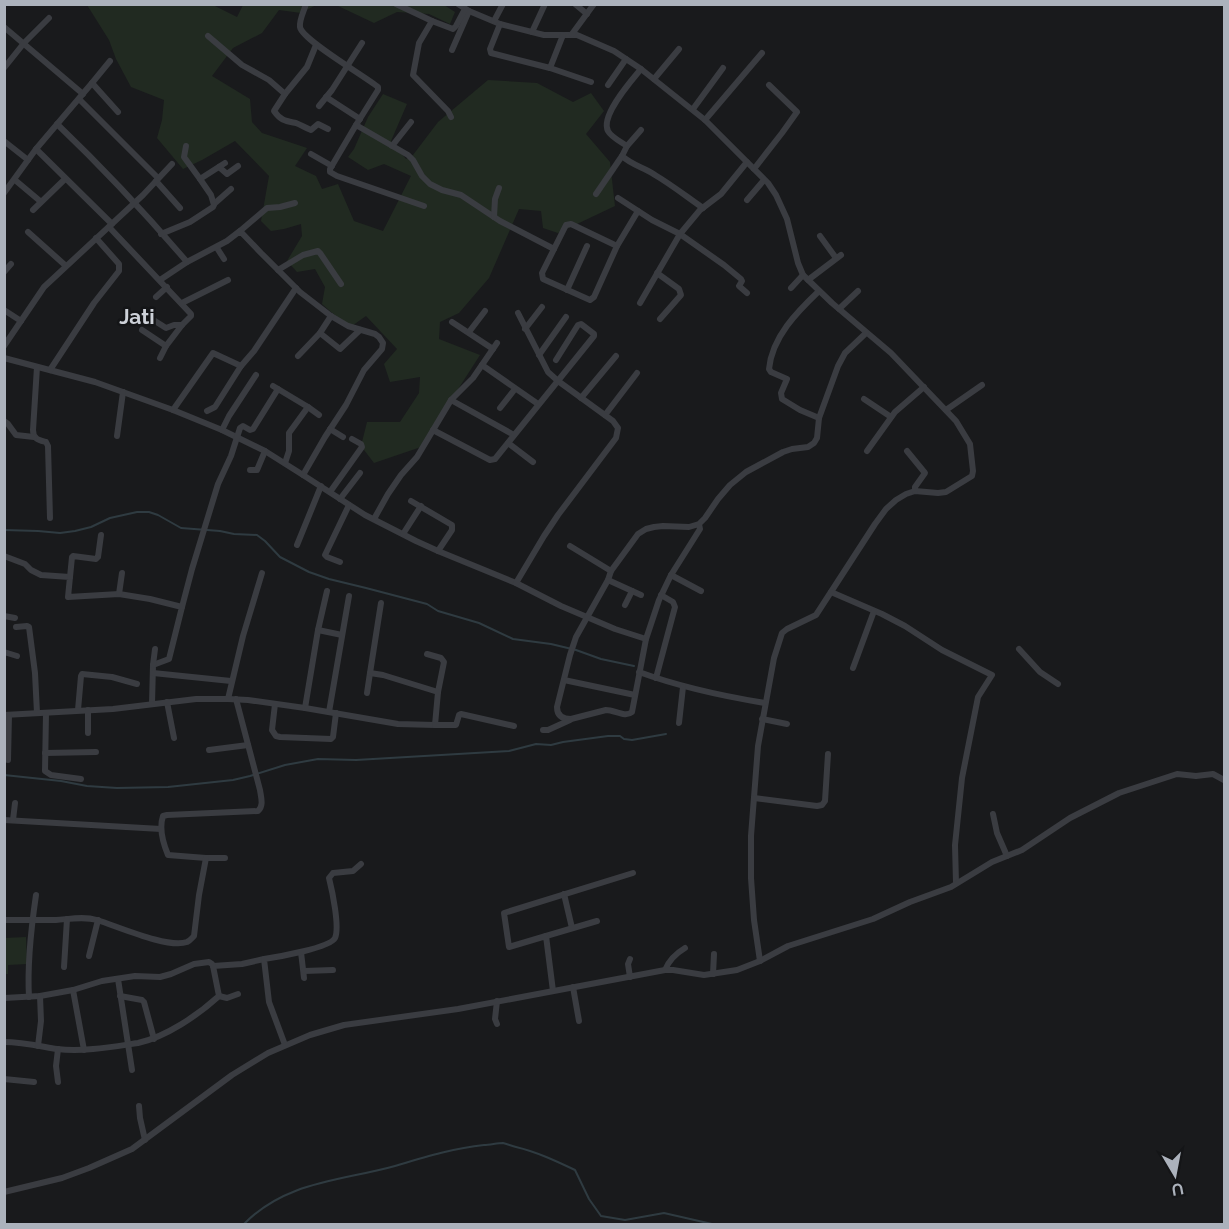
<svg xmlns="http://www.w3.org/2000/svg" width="1229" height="1229" viewBox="0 0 1229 1229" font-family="Raleway,sans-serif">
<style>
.green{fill:#212a21}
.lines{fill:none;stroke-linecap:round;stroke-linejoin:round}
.stream{stroke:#2f3b41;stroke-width:2}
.minor{stroke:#3a3c41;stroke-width:6}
.labels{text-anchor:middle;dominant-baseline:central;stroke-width:5;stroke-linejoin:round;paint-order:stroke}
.quarter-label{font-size:21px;font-weight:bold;fill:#cdd1d8;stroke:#141517}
</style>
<rect width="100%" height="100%" fill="#191a1c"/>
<g class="green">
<path d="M87 5H213L237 17 243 5H316L301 13 279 10 262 33 233 48 212 76 250 99 252 122 262 133 307 148 295 166 316 176 322 189 338 184 354 221 383 231 411 176 384 164 368 170 348 157 354 149 368 117 383 94 407 104 391 141 406 159 413 155 438 122 488 80 537 83 573 102 591 93 604 111 586 134 610 162 615 206 558 233 543 228 541 211 519 209 489 278 459 313 440 322 439 339 480 355 421 447 374 463 361 446 367 422H400L419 393 420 377 390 382 384 364 397 349 366 316 349 328 322 304 325 287 315 269 297 272 287 261 302 236 301 224 284 229 271 231 261 221 269 176 235 141 202 160 183 169 157 138 162 120 164 100 131 87 116 59 109 40Z"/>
<path d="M336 5H444L455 12 450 24 429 14 397 12 374 23Z"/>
<path d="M26 937 27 964 8 965V974H5L4 938Z"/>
</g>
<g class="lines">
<g class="stream">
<path d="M4 530 38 531 60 533 75 531 91 527 110 518 137 512H149L158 515 181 528 220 531 234 534 257 535 265 541 280 557 309 572 329 579 366 588 427 604 438 611 479 623 513 639 551 644 576 650 601 659 634 666"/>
<path d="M4 775 61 781 87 786 117 788 168 787 233 780 250 776 285 765 318 759 356 760 509 751 536 744 551 745 563 742 608 736H620L624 739 632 740 666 734"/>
<path d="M244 1224C286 1181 341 1181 395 1166 425 1157 454 1148 484 1145 490 1145 497 1143 503 1143 507 1144 512 1146 516 1147 537 1152 556 1161 575 1170L589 1199 601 1216 625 1220 664 1213 712 1224"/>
</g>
<g class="minor">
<path d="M306 4C304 11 299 20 300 27 302 40 365 76 378 87V90L356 125"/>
<path d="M396 4 432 21"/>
<path d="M458 4 469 11 500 24 544 35H577L614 51 641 69 705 120 768 183 776 195 787 219 798 263 803 275 832 303 891 353 956 421 970 444 973 471 972 476 946 492 938 493 915 491 906 494 896 500 886 509 875 524 816 615 787 629 782 633 774 658 758 746 751 836V878L754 920 760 961"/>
<path d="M575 4 587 14"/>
<path d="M494 21 503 4"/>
<path d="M500 24 490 49 491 53 550 68 563 35"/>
<path d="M4 27 83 94"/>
<path d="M532 32 545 4"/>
<path d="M572 34 594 4"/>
<path d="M208 36 242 65 269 80 285 94 307 67 316 45"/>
<path d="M452 50 469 11"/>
<path d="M4 68 24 43 49 18"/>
<path d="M550 68 591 82"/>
<path d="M641 69C631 81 600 116 608 131 611 137 621 142 627 146L622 156C633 166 644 167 655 175 672 185 687 197 703 208"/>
<path d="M654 79 679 49"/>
<path d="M92 83 118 112"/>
<path d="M608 85 626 59"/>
<path d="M285 94 274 111C281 121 286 121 296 123 301 125 306 128 311 130L318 124 328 129"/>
<path d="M326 97 360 119"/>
<path d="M79 99 158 178"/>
<path d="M319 106 332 90 362 43"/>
<path d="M693 109 723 68"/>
<path d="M451 117 448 111 413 75 419 43 432 21 453 29 456 26 465 9"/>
<path d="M705 120 762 53"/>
<path d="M57 124C103 168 146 214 187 262"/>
<path d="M4 141 28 160"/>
<path d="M186 146 184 157 200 179"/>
<path d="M392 146 411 122"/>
<path d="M627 146 641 130"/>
<path d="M36 149 112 224"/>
<path d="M311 154 332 166"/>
<path d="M219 167 227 174 238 166"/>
<path d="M754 169 782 133 797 112 769 85"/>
<path d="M15 180 40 201"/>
<path d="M156 181 180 208"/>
<path d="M4 193 36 149 92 83 110 61"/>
<path d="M596 194 622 156"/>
<path d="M618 198 652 220 680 234 724 265 741 279 742 281 739 286 747 293"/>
<path d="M747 200 764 180"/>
<path d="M214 204 231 189"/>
<path d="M424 206 337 176 330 172V169L356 125 408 155 413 160 422 176 430 184 442 190 461 195 500 221 554 249 566 225 571 224 617 246"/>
<path d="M33 210 65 179"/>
<path d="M494 217 495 199 499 188"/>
<path d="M109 227 191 314V316L182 325 166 346 142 330"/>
<path d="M240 231 267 208 280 207 295 203"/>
<path d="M28 232 66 266"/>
<path d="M161 234 190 222 213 207 214 205 211 195 200 179 225 163"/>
<path d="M820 236 836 258"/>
<path d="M217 248 224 259"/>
<path d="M554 249 542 273 543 279 590 300 594 297 617 246 638 211"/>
<path d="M278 270 303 255 318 251 320 253 341 284"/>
<path d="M4 272 11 264"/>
<path d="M657 273 679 289 681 295 660 319"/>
<path d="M160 280 187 262 227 241 240 231 261 253 300 292 331 316 348 326 375 334 379 337 383 343 382 349 364 370 346 405 325 437 303 475"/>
<path d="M808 280 841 255"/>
<path d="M791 288 803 275"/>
<path d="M567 290 587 246"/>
<path d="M819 291C797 312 772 337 769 369L771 372 787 379 781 393 782 399 800 410 819 418"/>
<path d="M156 297 167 287"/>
<path d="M182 303 228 280"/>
<path d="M640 303 680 234 700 210 721 194 747 162"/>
<path d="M839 309 858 291"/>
<path d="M4 310 21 321"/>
<path d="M155 321 166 328 174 325H182"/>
<path d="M452 322 493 349"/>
<path d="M525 329 542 307"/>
<path d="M469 332 485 311"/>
<path d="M320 333 331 316"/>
<path d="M4 346 44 287 143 195 172 164"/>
<path d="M539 355 566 317"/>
<path d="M298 356 320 333 340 349 360 330"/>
<path d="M4 358 95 382 173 410 222 430 265 451 303 475 365 515 416 541 438 551 516 583 561 606 615 629 646 639"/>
<path d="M160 358 166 346"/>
<path d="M482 365 538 404"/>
<path d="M37 367 33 430C33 439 39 440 46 442L48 446 50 518"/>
<path d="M50 370 94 303 119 271V264L96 238"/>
<path d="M273 386 308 407 289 433V451L285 463"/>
<path d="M581 398 616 356"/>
<path d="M864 399 891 417"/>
<path d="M451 400 514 435"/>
<path d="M308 407 319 415"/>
<path d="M500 408 515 389"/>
<path d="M173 410 213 353 241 366"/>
<path d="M946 410 982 385"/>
<path d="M207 411 215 407 241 366 254 351 296 288"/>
<path d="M605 415 637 373"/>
<path d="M4 421 8 424 16 435 34 437"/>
<path d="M330 429 343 437"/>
<path d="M222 430 229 416 256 375"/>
<path d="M433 430 490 460 495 459 594 336V334L581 324 578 325 556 360"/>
<path d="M117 436 123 392"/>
<path d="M508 443 533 462"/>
<path d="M867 451 895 412 924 387"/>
<path d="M907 451 925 473 915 487V491"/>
<path d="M250 470H257L265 451"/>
<path d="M330 492 362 447 361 444 352 439"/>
<path d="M340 499 360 473"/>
<path d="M411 501 452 525V530L438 551"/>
<path d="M374 519 388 494 401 475 417 457 451 400 473 378 497 343"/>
<path d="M699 524 700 529 671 575 659 600 646 639 632 712C625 718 615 710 606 710L571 719C563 719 557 716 557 707L570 655 576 637 608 580 611 571 638 534 646 529 654 527 663 526 689 527 699 524 705 518 718 499 730 485 746 472 783 452 792 449 808 447 814 443 817 438 819 418 838 366 845 353 866 333"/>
<path d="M403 534 421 506"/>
<path d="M297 545 321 486"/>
<path d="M570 546 611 571"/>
<path d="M4 556 25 564 31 570 41 575 70 577 68 597 119 594 150 599 182 607 169 659 153 665 152 704"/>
<path d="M340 562 327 557 325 555 349 505"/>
<path d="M671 575 701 591"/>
<path d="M70 577 72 557 73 556 96 559 98 557 101 535"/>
<path d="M608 580 641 595"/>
<path d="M516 583 544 536 558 515 616 438 618 428 613 421 558 381 548 372 518 313"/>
<path d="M831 592 882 614 905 626 942 650 992 675 978 697 962 778 955 845 956 883"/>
<path d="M119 594 122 573"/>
<path d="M625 605 632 591"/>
<path d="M182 607 192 569 218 484 231 456 240 428 243 426 250 430 253 429 278 389"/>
<path d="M4 616 15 618"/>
<path d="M16 627 27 626 29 627 35 673 37 713"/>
<path d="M318 630 342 635"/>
<path d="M1019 649 1040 672 1058 684"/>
<path d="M4 652 17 656"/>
<path d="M427 654 441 658 444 662 438 692"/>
<path d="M153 665 155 649"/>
<path d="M853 668 874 611"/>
<path d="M639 672C680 687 722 696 765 703"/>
<path d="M153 673 231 681"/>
<path d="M656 678 675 607 673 602 661 595"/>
<path d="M564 680 635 695"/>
<path d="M367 693 370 673"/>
<path d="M228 699 243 636 262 573"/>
<path d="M167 702 174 738"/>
<path d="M275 704 272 730 276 736 280 737 331 739 333 737 336 713"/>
<path d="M305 708 318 630 327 591"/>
<path d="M78 710 81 676 82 674 112 677 137 684"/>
<path d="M329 712 349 596"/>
<path d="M46 713 45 771 51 775 81 779"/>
<path d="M4 715 113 709 196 699H228L248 700 305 708 398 724 435 725 438 692 383 675 370 673 381 603"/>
<path d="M762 719 787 724"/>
<path d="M679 723 683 687"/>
<path d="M435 725H456L459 715 461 714 514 726"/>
<path d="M543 730H548L570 720"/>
<path d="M88 733V710"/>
<path d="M209 750 248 745"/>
<path d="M45 753 96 752"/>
<path d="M8 760 9 715"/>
<path d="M754 798 817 806 822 805 825 801 828 754"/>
<path d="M993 814 997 833 1007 856"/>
<path d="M4 820 161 829"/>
<path d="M13 820 15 803"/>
<path d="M225 858H206L168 855C163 843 159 828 163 816L167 815 258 811C264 806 261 797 260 790L236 699"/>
<path d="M564 894 572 928"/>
<path d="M4 920C22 920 39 920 56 920 70 919 84 916 97 920 117 926 168 949 187 942 191 940 191 939 194 936L199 895 206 858"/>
<path d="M546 936 597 921"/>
<path d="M301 952 304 978"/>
<path d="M89 956 98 920"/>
<path d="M630 959 628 964 630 977"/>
<path d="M213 966 242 964 264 959"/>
<path d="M64 967 67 919"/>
<path d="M665 970C669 960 675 954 685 948"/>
<path d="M304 971 333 970"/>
<path d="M713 974 714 954"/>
<path d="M118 979 132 1070"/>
<path d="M573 987 579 1021"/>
<path d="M73 990 84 1050"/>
<path d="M553 991 546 936 509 947 504 913 633 873"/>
<path d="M120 996 142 1000 144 1002 154 1039"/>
<path d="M219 996 227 998 238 994"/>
<path d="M29 997C27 963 31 929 36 895"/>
<path d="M4 998 40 996 73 990 102 981 135 976 160 977 171 974 194 964 209 962 212 964 213 966 219 996C198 1015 166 1037 138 1043 111 1047 84 1052 57 1049 39 1046 22 1042 4 1042"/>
<path d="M497 1001 495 1019 497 1024"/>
<path d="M285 1045 269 1002 264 959C277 957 330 948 335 938 340 927 332 890 329 878L333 873 353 871 361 864"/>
<path d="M38 1046 41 1021 40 996"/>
<path d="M58 1049 56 1066 58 1082"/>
<path d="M4 1079 34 1082"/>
<path d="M139 1106 140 1118 145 1140"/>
<path d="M4 1192 62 1178 89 1168 132 1149 232 1075 268 1053 310 1035 344 1025 458 1009 665 970H673L704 975 737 970 760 961 788 946 873 919 910 902 951 887 992 862 1022 850 1070 818 1119 793 1177 774 1196 776 1213 774 1224 780"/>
</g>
</g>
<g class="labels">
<g class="quarter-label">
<text x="137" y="316">Jati</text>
</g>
</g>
<rect width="1229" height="1229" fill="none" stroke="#acb2bc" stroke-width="12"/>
<g transform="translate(1175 1175) rotate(170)" stroke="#141517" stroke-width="4.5" paint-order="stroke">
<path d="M0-4.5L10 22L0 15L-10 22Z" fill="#acb2bc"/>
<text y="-9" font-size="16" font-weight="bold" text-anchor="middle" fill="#acb2bc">U</text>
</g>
</svg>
